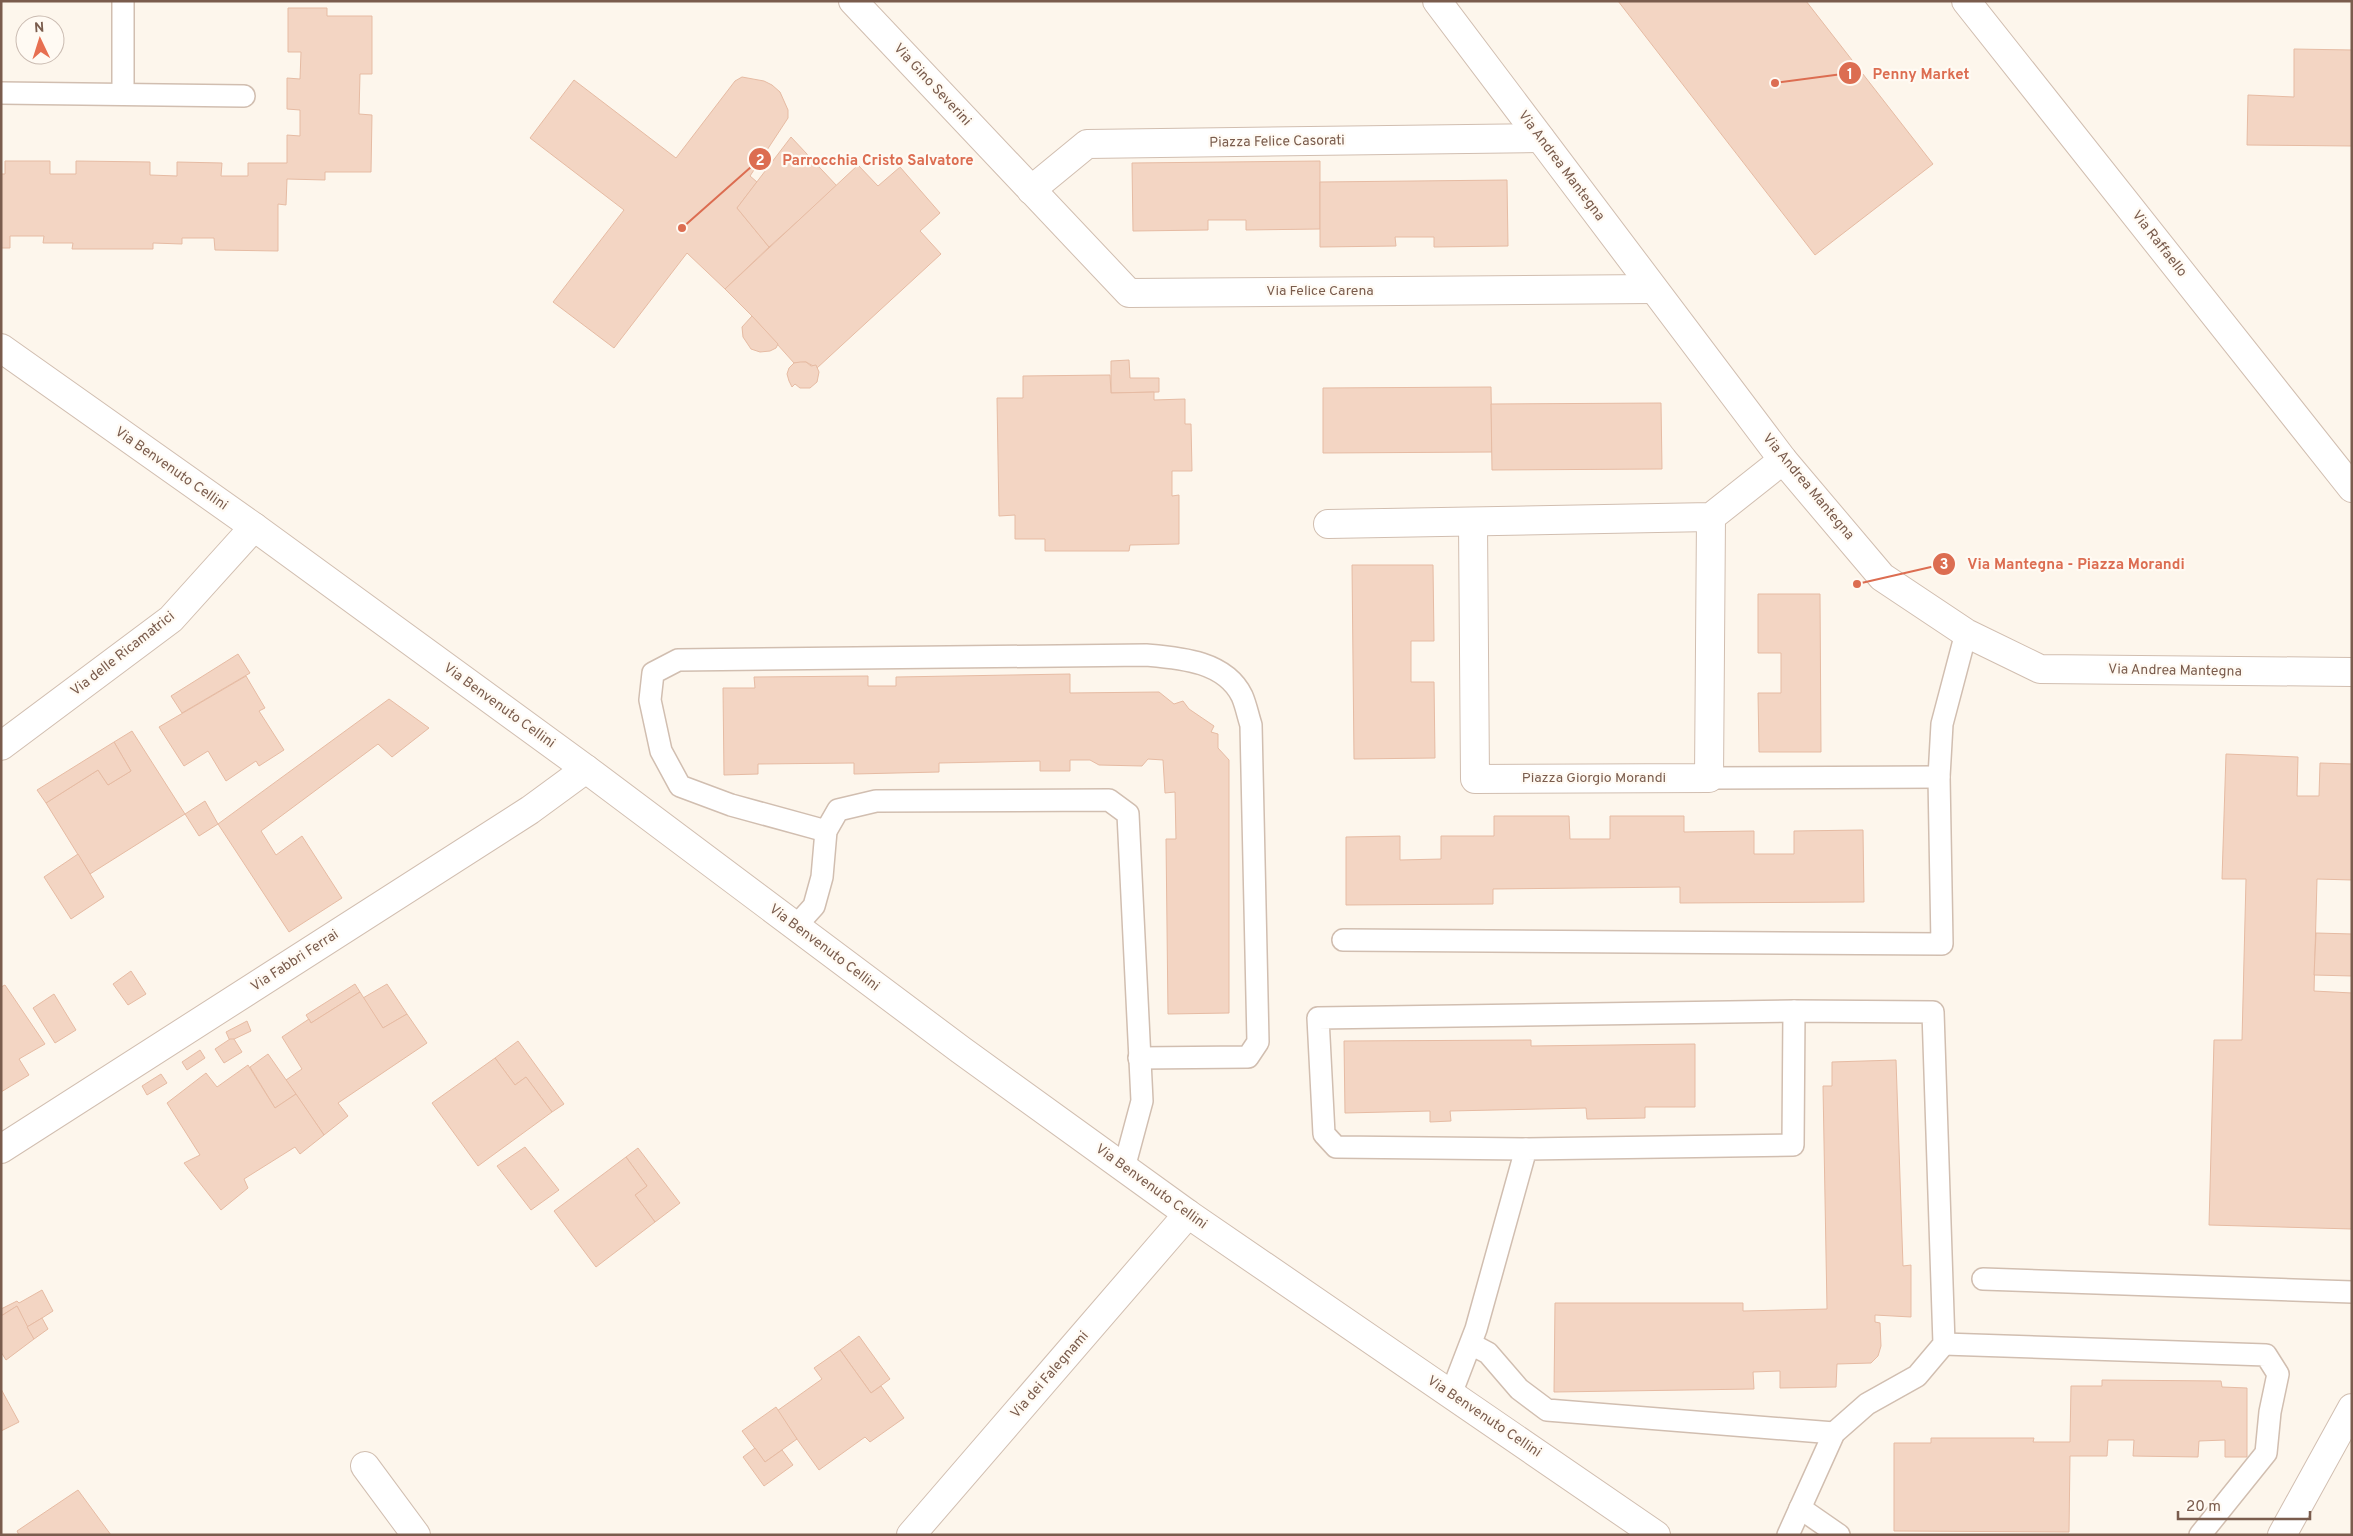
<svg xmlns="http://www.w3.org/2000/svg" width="2353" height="1536" viewBox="0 0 2353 1536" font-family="Overpass,sans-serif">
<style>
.building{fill:#f3d5c3;stroke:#e6bba3}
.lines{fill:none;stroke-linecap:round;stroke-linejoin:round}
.lane-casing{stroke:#d1beb0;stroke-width:24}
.street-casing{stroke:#d1beb0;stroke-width:30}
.lane{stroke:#fff;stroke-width:21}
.street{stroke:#fff;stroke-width:28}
.labels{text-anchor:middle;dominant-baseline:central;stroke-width:4.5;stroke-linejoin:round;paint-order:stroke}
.street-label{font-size:14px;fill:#7a5c4d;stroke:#fffaf3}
.leader{fill:none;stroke:#dc6d51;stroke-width:2}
.callout-dot{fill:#dc6d51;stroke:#fffaf3;stroke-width:2}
.mark-label{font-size:15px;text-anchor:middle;font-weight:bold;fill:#fff}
.callout-label{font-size:15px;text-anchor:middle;font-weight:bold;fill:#dc6d51;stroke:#fffaf3;stroke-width:4.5;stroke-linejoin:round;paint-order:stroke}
</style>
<rect width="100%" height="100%" fill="#fdf6ec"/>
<g class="building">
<path d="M1618 1H1806L1933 164 1815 255Z"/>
<path d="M288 8H327V16H372V74H360L359 114 372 115 371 172H325V180L287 179 286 205 278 204V251L215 250 214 238H182V244L153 243V249H72L73 243H43L44 236H10V248H1V174H5V161H50V174H76V161L150 162V175L177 176V162L222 163 221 176H248V163H287V135L300 136V110L287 109V78L300 79 301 52H288Z"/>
<path d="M2294 49 2352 50V146L2247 145 2248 95 2294 97Z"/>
<path d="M742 77 764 81 772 85 780 92 788 110V118L750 176 757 182 737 208 769 247 725 289 687 253 614 348 553 302 624 210 530 138 574 80 676 158 735 81Z"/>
<path d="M791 137 837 186 769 247 737 208Z"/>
<path d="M1320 161V229L1246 230V220H1208V230L1133 231 1132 163Z"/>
<path d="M858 165 878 186 900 167 940 213 920 231 941 254 817 368 806 362 794 363 752 316 725 289Z"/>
<path d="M1507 180 1508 246 1434 247V237H1395L1396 246 1320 247V182Z"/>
<path d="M752 316 778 344 776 348 770 351 760 352 751 349 743 337 742 327Z"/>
<path d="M1129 360 1130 378H1159V392L1111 393V361Z"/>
<path d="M800 362H806L811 366 816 365 819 372 817 382 810 388H800L795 384 792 387 789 381 787 374 789 368 794 363Z"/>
<path d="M1110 375 1111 393 1154 392V400L1185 399V424H1191L1192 471H1172V496L1179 495V544L1130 545 1129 551H1045V539H1015V515L999 516 997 398H1023V376Z"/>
<path d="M1491 387 1492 452 1323 453V388Z"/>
<path d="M1661 403 1662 469 1492 470 1491 404Z"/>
<path d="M1352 565H1433L1434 641H1411V682H1434L1435 758 1354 759Z"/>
<path d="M1758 594H1820L1821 752H1759L1758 693H1781V653H1758Z"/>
<path d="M238 654 250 673 182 713 171 696Z"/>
<path d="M1070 674V693L1159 692 1174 704 1183 701 1189 709 1214 726 1211 732 1218 734V748L1229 760V1013L1168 1014 1166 839H1176L1175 792 1165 793 1163 760 1148 759 1142 766 1099 765 1090 760H1070V771H1040V761L939 763V772L854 774V763L758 764V774L724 775 723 688H755L754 677 868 676V686H896V677Z"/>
<path d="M246 676 265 708 259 711 284 750 259 766 256 761 226 781 208 751 184 766 159 727Z"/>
<path d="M389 699 429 728 392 757 378 744 261 831 276 855 302 836 342 898 289 932 218 824Z"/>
<path d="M132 731 185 814 90 874 46 803 98 770 108 785 131 771 114 742Z"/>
<path d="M114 742 131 771 108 785 98 770 46 803 37 790Z"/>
<path d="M2226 754 2298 757 2297 796H2319L2320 763 2352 764V880L2317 879 2314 991 2352 993V1229L2209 1225 2214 1040H2242L2246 879H2222Z"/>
<path d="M205 801 218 824 199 836 185 814Z"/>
<path d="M1494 816H1569L1570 839H1610V816H1684V832L1754 831V854H1794V831L1863 830 1864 902 1680 903V887L1493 889V904L1346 905V837L1400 836V860L1441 859V836H1494Z"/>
<path d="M78 854 104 897 71 919 44 877Z"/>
<path d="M2316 933 2352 934V976L2314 975Z"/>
<path d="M131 971 146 994 128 1005 113 984Z"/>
<path d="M355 984 360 992 311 1023 306 1015Z"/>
<path d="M387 984 407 1014 383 1028 363 998Z"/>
<path d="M5 985 45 1044 19 1059 29 1075 1 1092V987Z"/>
<path d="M360 992 383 1028 407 1014 427 1043 338 1103 348 1116 324 1135 286 1080 302 1069 282 1037 309 1019 311 1023Z"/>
<path d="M54 994 76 1030 55 1043 33 1008Z"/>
<path d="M247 1021 251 1031 230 1041 226 1032Z"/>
<path d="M230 1039H234L242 1052 224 1063 215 1049Z"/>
<path d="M1531 1040V1046L1695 1044V1107H1645V1118L1587 1119 1586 1108 1450 1111 1451 1121 1430 1122V1111L1345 1113 1344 1041Z"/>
<path d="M518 1041 564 1104 552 1112 526 1077 515 1085 495 1058Z"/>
<path d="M200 1050 205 1058 187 1070 182 1062Z"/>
<path d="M268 1054 296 1094 275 1108 250 1067Z"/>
<path d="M495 1058 515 1085 526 1077 552 1112 478 1166 432 1103Z"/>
<path d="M1896 1060 1903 1266 1911 1265V1317L1875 1315V1322L1880 1323 1881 1346 1878 1356 1871 1363 1837 1364 1836 1387 1780 1388V1371L1753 1372 1754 1389 1554 1392 1555 1303H1743V1311L1827 1309 1823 1086H1832V1062Z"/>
<path d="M248 1065 275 1108 296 1094 324 1135 300 1154 295 1147 244 1179 248 1188 221 1210 184 1163 200 1155 167 1103 206 1073 217 1087Z"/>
<path d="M161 1074 167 1083 147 1095 142 1086Z"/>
<path d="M525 1147 559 1190 531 1210 497 1166Z"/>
<path d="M638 1148 680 1203 655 1222 635 1195 647 1186 626 1157Z"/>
<path d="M626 1157 647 1186 635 1195 655 1222 596 1267 554 1211Z"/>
<path d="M42 1290 53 1311 42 1318 27 1327 17 1306 1 1316V1309L17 1301 19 1303Z"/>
<path d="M17 1306 34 1339 6 1360 1 1352V1316Z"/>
<path d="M42 1318 48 1329 34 1339 27 1327Z"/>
<path d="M859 1336 890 1379 871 1393 840 1350Z"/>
<path d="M840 1350 871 1393 881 1386 904 1418 870 1442 865 1437 819 1470 777 1411 822 1379 814 1368Z"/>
<path d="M2102 1380 2221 1381 2222 1387 2247 1388V1457H2225V1440L2199 1441 2198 1457 2133 1456 2134 1440H2108L2107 1456H2070L2069 1532 1894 1531V1443H1931V1438H2034L2033 1442H2070L2071 1386H2102Z"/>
<path d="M1 1389 19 1422 1 1431Z"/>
<path d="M776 1407 797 1439 765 1462 742 1431Z"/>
<path d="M755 1448 765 1462 782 1450 793 1465 764 1486 743 1457Z"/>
<path d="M78 1490 111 1535H19L17 1531Z"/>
</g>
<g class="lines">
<defs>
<g id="lane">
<path d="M1 93 244 96"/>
<path d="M123 94V1"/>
<path d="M1709 778 1939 777"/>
<path d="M826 831 731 805 680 786 661 751 650 700 653 673 678 660 1146 655C1180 658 1225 661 1242 696 1246 705 1248 716 1251 725L1258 1042 1248 1057 1139 1058"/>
<path d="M796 926 814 906 822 877 826 831 838 810 876 801 1109 800 1128 814 1142 1101 1124 1168"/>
<path d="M1343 940 1942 944 1939 777 1942 724 1966 633"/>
<path d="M1526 1149 1336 1147 1324 1134 1318 1018 1794 1011"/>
<path d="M1983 1279 2352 1292"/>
<path d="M1471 1344 1488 1353 1519 1389 1547 1410 1834 1433"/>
<path d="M1944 1344 2266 1355 2278 1374 2270 1412 2266 1453 2200 1535"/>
<path d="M1451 1394 1476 1329 1526 1149 1793 1145 1794 1011 1933 1012 1944 1344 1917 1376 1867 1404 1834 1433 1788 1535"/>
<path d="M1800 1508 1839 1535"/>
</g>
<g id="street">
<path d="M853 1 1129 293 1653 289"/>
<path d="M1437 1 1783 460 1882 577 1966 633 2040 669 2352 672"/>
<path d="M1966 1 2352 488"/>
<path d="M1031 190 1087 144 1540 138"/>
<path d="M1 348 254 527 586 769 961 1050 1188 1214 1656 1535"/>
<path d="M1473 523 1475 779 1709 778 1711 517"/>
<path d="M1328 524 1711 517 1783 460"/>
<path d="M1 746 171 619 254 527"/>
<path d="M1 1149 530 810 586 769"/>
<path d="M365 1466 416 1535"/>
<path d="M911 1535 1188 1214"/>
<path d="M2282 1535 2352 1408"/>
</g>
</defs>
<use href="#lane" class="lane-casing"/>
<use href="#street" class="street-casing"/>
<use href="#lane" class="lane"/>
<use href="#street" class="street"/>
</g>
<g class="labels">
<g class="street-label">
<text transform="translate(932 85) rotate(47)">Via Gino Severini</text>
<text transform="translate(1277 142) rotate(-1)">Piazza Felice Casorati</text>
<text transform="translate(1561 166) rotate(53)">Via Andrea Mantegna</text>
<text transform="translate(2159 244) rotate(52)">Via Raffaello</text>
<text x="1320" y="291">Via Felice Carena</text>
<text transform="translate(171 469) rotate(35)">Via Benvenuto Cellini</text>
<text transform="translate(1808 487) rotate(50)">Via Andrea Mantegna</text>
<text transform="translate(123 654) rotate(-38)">Via delle Ricamatrici</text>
<text transform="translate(2175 671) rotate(1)">Via Andrea Mantegna</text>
<text transform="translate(499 706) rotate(36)">Via Benvenuto Cellini</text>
<text x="1594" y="778">Piazza Giorgio Morandi</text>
<text transform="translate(824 948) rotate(37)">Via Benvenuto Cellini</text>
<text transform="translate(295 961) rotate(-33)">Via Fabbri Ferrai</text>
<text transform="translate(1151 1187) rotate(36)">Via Benvenuto Cellini</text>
<text transform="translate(1050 1375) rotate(-49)">Via dei Falegnami</text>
<text transform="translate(1484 1417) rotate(34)">Via Benvenuto Cellini</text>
</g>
</g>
<path class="leader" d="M1775 83L1850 73M682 228L760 159M1857 584L1944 564"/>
<g class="callout-dot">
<circle cx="1775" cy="83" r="5"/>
<circle cx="682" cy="228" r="5"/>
<circle cx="1857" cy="584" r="5"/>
<circle cx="1850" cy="73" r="12"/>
<circle cx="760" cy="159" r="12"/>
<circle cx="1944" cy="564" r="12"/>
</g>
<g class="mark-label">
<text x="1850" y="79">1</text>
<text x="760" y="165">2</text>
<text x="1944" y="569">3</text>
</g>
<g class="callout-label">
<text x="1921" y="79">Penny Market</text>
<text x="878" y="165">Parrocchia Cristo Salvatore</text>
<text x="2076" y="569">Via Mantegna - Piazza Morandi</text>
</g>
<rect width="2353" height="1536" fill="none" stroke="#7a5c4d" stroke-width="5"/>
<g transform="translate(40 40) rotate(356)"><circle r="24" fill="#fffaf3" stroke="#cabbb1"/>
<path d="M0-4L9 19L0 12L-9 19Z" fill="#e76f51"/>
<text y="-8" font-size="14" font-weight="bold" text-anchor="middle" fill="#7a5c4d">N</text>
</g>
<path d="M2178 1511v8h132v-8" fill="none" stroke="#7a5c4d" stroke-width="2.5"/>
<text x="2186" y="1511" font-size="15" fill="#7a5c4d" stroke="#fffaf3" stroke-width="4" paint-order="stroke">20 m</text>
</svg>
